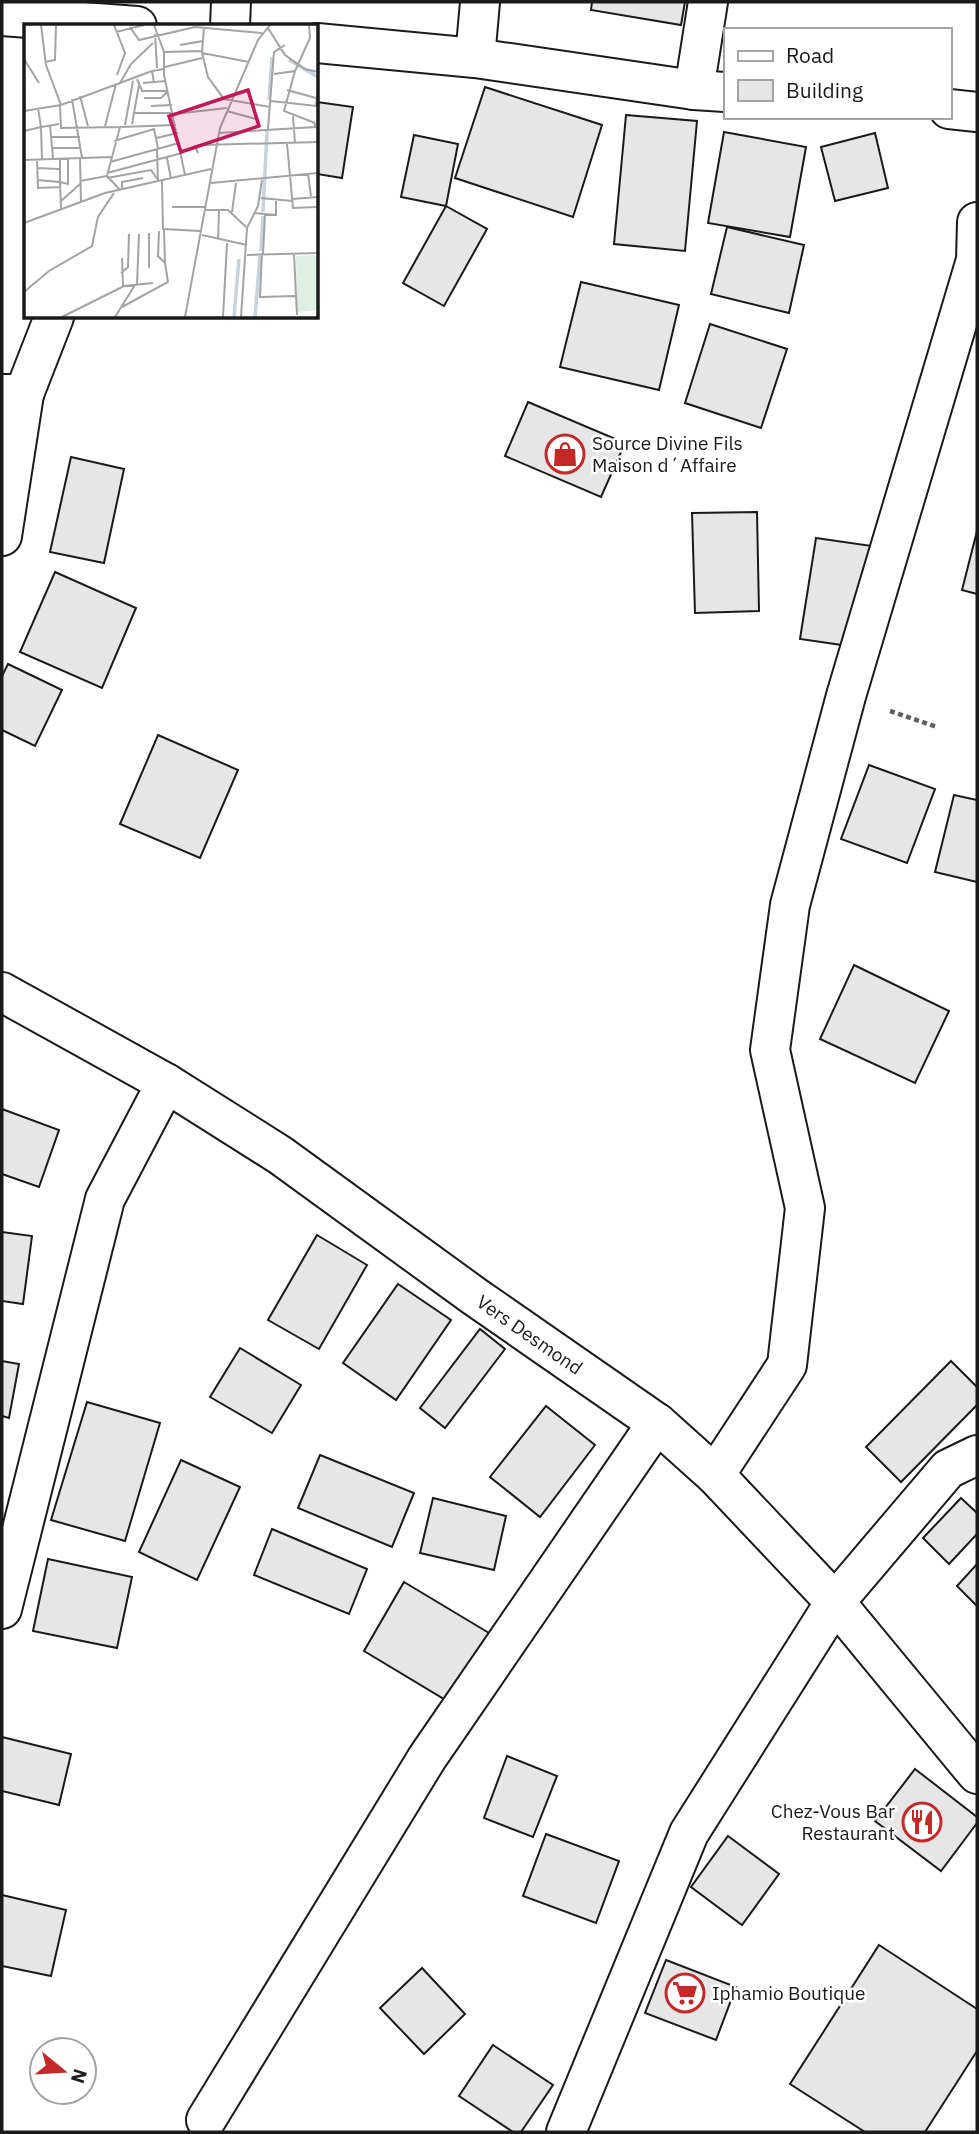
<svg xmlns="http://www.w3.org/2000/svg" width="979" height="2134" viewBox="0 0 979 2134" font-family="'IBM Plex Sans',sans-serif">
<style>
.building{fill:#e6e6e6;stroke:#1a1a1a;stroke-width:2}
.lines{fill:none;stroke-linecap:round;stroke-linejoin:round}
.minor-casing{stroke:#1a1a1a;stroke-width:42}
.major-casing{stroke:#1a1a1a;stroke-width:42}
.path{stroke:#5f5f5f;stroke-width:4.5;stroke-dasharray:5 3.5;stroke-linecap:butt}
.minor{stroke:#fff;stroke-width:38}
.major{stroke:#fff;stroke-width:38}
.labels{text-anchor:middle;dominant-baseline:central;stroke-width:5;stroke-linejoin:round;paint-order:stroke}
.poi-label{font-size:19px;fill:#1a1a1a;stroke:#fff;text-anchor:start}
.street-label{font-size:19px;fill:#1a1a1a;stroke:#fff}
.inset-river{fill:none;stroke:#c6d2dc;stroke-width:3.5}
.inset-road{fill:none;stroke:#a3a3a3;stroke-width:2}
.view{fill:#c2185b;fill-opacity:0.15;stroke:#c2185b;stroke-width:3.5}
.inset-edge{fill:none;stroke:#1a1a1a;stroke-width:3.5}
</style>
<rect width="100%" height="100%" fill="#fff"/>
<g class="building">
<path d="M592 2H685L681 25 591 10Z"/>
<path d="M485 87 602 125 573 217 455 178Z"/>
<path d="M317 102 353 107 342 178 317 174Z"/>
<path d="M626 115 697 121 685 251 614 244Z"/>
<path d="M724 132 806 147 790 237 708 223Z"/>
<path d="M875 133 888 188 835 201 821 147Z"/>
<path d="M414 135 458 144 446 206 401 197Z"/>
<path d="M446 206 487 229 444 306 403 283Z"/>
<path d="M727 227 804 245 789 313 711 294Z"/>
<path d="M581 282 679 305 659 390 560 367Z"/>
<path d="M710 324 787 349 761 428 685 403Z"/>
<path d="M528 402 625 443 601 497 505 456Z"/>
<path d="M71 457 124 469 104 563 50 552Z"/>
<path d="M757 512 759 611 695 613 692 513Z"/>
<path d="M977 531V594L962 590Z"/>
<path d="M816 538 872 546 856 647 800 639Z"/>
<path d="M55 572 136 608 102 688 20 652Z"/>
<path d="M8 664 62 690 35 746 2 730V676Z"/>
<path d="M158 735 238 770 200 858 120 824Z"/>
<path d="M869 765 935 789 907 863 841 839Z"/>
<path d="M954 795 977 800V882L935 872Z"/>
<path d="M854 965 949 1011 915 1083 820 1039Z"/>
<path d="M2 1109 59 1130 39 1187 2 1174Z"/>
<path d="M2 1232 32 1236 23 1304 2 1301Z"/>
<path d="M317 1235 367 1265 319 1349 268 1320Z"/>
<path d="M398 1284 451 1320 396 1400 343 1363Z"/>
<path d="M480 1329 505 1349 445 1428 420 1408Z"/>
<path d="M240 1348 301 1385 272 1433 210 1397Z"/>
<path d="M2 1361 19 1364 9 1418 2 1416Z"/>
<path d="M951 1361 977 1387V1405L901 1482 866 1447Z"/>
<path d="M87 1402 160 1423 125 1541 51 1520Z"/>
<path d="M546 1406 595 1445 540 1517 490 1477Z"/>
<path d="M320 1455 414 1493 392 1547 298 1508Z"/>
<path d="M181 1460 240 1487 197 1580 139 1552Z"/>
<path d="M433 1498 506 1516 494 1570 420 1553Z"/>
<path d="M961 1498 977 1513V1534L949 1564 923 1538Z"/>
<path d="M272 1529 367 1569 349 1614 254 1575Z"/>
<path d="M48 1559 132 1577 117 1648 33 1631Z"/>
<path d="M977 1564V1606L957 1586Z"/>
<path d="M404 1582 489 1633 449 1702 364 1651Z"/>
<path d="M2 1737 71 1754 59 1805 2 1791Z"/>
<path d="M507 1756 557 1776 533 1837 484 1818Z"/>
<path d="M915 1769 977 1817V1823L941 1871 875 1821Z"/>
<path d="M546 1834 619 1861 596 1923 523 1896Z"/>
<path d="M728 1836 779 1874 742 1925 691 1887Z"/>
<path d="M2 1895 66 1910 51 1976 2 1966Z"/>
<path d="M879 1945 977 2009V2051L925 2132H865L790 2084Z"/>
<path d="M666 1960 736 1987 716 2040 645 2013Z"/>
<path d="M422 1968 465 2014 424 2054 380 2008Z"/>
<path d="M493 2045 553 2085 521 2132H513L459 2096Z"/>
</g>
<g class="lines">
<defs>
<g id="minor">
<path d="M2 16 137 26"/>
<path d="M230 26 231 2"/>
<path d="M317 43 475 58 694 90 725 92"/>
<path d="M475 58 480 2"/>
<path d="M694 90 708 2"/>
<path d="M949 109 977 112"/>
<path d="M2 394H24L2 536"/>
<path d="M24 394 54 317"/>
<path d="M715 1475 787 1365 805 1208 770 1050 790 905 846 696 976 260 977 222"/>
<path d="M2 1609 105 1199 166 1083"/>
<path d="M206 2120 427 1758 657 1423"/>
<path d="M566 2132 689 1833 835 1602 948 1469 977 1455"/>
</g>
<g id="major">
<path id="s1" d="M2 992 166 1083 280 1155 474 1296 657 1423 715 1475 835 1602 977 1774"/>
</g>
</defs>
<use href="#minor" class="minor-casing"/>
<use href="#major" class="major-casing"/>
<path class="path" d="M890 711 937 727"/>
<use href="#minor" class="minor"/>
<use href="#major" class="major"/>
</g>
<defs>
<symbol id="shop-ring" viewBox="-11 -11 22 22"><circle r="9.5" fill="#fff" stroke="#c62828" stroke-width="1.5"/><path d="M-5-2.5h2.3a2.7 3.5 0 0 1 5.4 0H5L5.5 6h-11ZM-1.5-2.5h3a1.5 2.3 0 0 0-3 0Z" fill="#c62828"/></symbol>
<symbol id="restaurant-ring" viewBox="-11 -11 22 22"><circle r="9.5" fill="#fff" stroke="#c62828" stroke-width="1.5"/><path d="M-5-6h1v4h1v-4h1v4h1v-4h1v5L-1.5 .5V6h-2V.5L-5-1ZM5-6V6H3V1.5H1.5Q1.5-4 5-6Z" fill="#c62828"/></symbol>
<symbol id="supermarket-ring" viewBox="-11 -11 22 22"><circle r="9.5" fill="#fff" stroke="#c62828" stroke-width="1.5"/><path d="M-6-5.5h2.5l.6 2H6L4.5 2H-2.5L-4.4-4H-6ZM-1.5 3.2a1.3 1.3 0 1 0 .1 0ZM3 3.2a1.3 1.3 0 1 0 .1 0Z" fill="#c62828"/></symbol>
</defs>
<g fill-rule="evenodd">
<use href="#shop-ring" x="543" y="432" width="44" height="44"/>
<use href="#restaurant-ring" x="900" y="1800" width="44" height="44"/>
<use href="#supermarket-ring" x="663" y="1971" width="44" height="44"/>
</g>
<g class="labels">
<g class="poi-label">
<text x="592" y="443">Source Divine Fils<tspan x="592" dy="22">Maison d´Affaire</tspan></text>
<text x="895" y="1811" text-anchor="end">Chez-Vous Bar<tspan x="895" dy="22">Restaurant</tspan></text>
<text x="712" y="1993">Iphamio Boutique</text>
</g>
<g class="street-label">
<text stroke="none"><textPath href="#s1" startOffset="630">Vers Desmond</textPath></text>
</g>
</g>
<g transform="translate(24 24)">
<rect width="294" height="294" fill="#fff"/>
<path d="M294 231V286L273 288 272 232Z" fill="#e0efe3"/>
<path class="inset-river" d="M265 36 294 53M245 76 248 33M239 188 243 107M237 227 239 192M210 293 215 235M231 293 236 232"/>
<path class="inset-road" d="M17 1 22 41 37 81M90 1 101 29 93 51M130 1 140 28V51L161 151M106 3 115 16 171 3 238 9M180 3 178 29 225 38M244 4 261 31 281 45 294 48M92 8 120 1M131 10 133 44M156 21 179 17M140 28 178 27M178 29 184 53 200 75 246 83M0 35 15 59M21 38 31 36 32 1M141 43 178 34M271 47 260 87 291 99M250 50 271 47 286 14 285 1M0 53 1 87M113 55 118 67H144M96 59 107 40 129 19M119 59 142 57M130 59 128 47 140 45M263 66 292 74M56 72 64 102M120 74H137L143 68M48 75 58 134M247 77 292 82 294 64M36 82 37 104 96 103M127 82 148 81M0 87 37 81 128 47M203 87 232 95M109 89H149M150 90 203 84M269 92 271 119M108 100 115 61M26 101 29 134M101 101 109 57M81 102 92 60M244 105 250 28 261 21M0 107 17 103 14 84M195 109 291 103V99M27 113H56M132 114 154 109M90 117 130 105 134 124M263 120 269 184 294 183M28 124H57M133 125 134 158M174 129 171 122 178 121 294 118M143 134 147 155M18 135 17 103 35 100M36 135V158L44 160V135M56 135 57 178M0 136 87 133M13 136 14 164 37 163M86 138 155 119M13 144 35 145M83 149 158 129M284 150 287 172M83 154 127 146 134 156M13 156 36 158 37 185M56 157 83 152M138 157 139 205 176 207M187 159 294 149M96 166 83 152 96 103 152 101M98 166V158L119 154M237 174 268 177M268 175 294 173M37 177 56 160M148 183H181M182 186H204L222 203M208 188 212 159M230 189 252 191V175M0 199 81 169 187 145M140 206 141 239M178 211 223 221M194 216 195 186M238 229 236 273 272 272 273 291M239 230 241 190M270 230 272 272M223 231 294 229M98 234 99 263M125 244V209M97 249 104 243 105 210M113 261 115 210M0 268 25 247 68 222 74 193 90 169M98 283 144 258 141 239 134 232 135 207M38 293 100 262 129 259M91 293 111 261M161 293 196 104 234 16 246 1M199 293 203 219M217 293 223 204 234 182 238 156"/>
<path class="view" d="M224 66 235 102 157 128 145 92Z"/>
<rect width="294" height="294" class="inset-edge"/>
</g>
<rect width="979" height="2134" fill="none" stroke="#1a1a1a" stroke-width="7"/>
<rect x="724" y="28" width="228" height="91" fill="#ffffff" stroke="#a3a3a3" stroke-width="2"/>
<rect x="738" y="51" width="35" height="10" fill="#ffffff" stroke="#a3a3a3" stroke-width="2"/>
<text x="786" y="63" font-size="21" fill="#1a1a1a">Road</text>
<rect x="738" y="80" width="35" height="21" fill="#e6e6e6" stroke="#a3a3a3" stroke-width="2"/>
<text x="786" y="98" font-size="21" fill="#1a1a1a">Building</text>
<g transform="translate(63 2071) rotate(108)"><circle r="33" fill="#ffffff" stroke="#a3a3a3" stroke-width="2"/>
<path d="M0-5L12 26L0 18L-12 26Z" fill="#c62828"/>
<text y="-10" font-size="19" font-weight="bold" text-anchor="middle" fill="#1a1a1a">N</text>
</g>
</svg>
